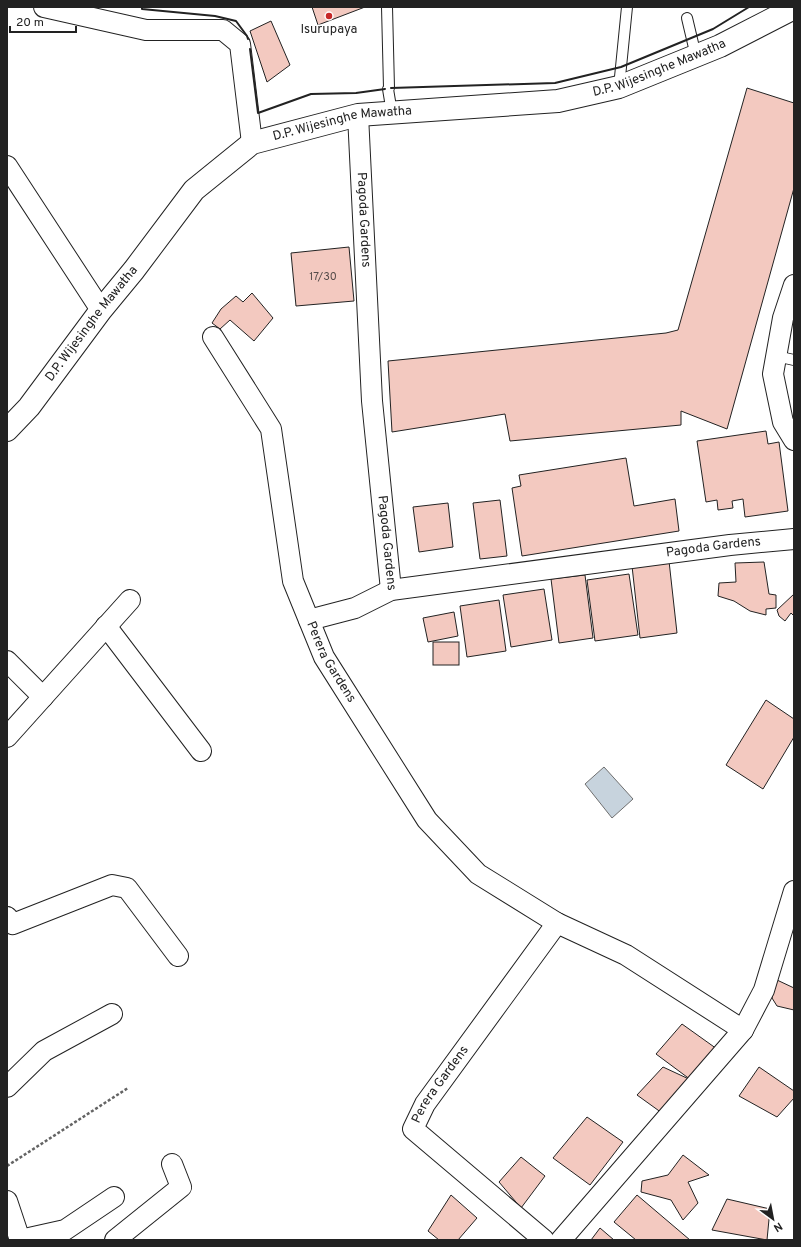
<svg xmlns="http://www.w3.org/2000/svg" width="801" height="1247" viewBox="0 0 801 1247" font-family="Overpass,sans-serif">
<style>
.water{fill:#c7d3dd;stroke:#6f6f6f}
.building{fill:#f3c9c0;stroke:#222}
.lines{fill:none;stroke-linecap:round;stroke-linejoin:round}
.service-casing{stroke:#222;stroke-width:12}
.minor-casing{stroke:#222;stroke-width:22}
.primary-casing{stroke:#222;stroke-width:24}
.path{stroke:#646464;stroke-width:2.5;stroke-dasharray:3 2;stroke-linecap:butt}
.service{stroke:#fff;stroke-width:10}
.minor{stroke:#fff;stroke-width:20}
.primary{stroke:#fff;stroke-width:22}
.wall{stroke:#222;stroke-width:2}
.poi-dot{fill:#c62828;stroke:#fff;stroke-width:1.5}
.labels{text-anchor:middle;dominant-baseline:central;stroke-width:3;stroke-linejoin:round;paint-order:stroke}
.number-label{font-size:11px;fill:#564c4a}
.poi-label{font-size:13px;fill:#222;stroke:#fff}
.street-label{font-size:13px;fill:#222;stroke:#fff}
</style>
<rect width="100%" height="100%" fill="#fff"/>
<path class="water" d="M604 767 633 799 612 818 585 784Z"/>
<g class="building">
<path d="M312 7H365L318 25Z"/>
<path d="M271 21 290 65 267 82 250 31Z"/>
<path d="M747 88 794 103V188L727 429 681 411V425L510 441 505 414 392 432 388 361 666 333 678 330Z"/>
<path d="M349 247 354 301 296 306 291 253Z"/>
<path d="M252 293 273 318 254 341 230 320 220 329 212 323 221 309 236 296 243 302Z"/>
<path d="M766 431 768 444 779 442 788 511 745 517 743 499 732 501 733 508 718 510 717 500 706 502 697 441Z"/>
<path d="M626 458 634 506 675 499 679 531 522 556 512 488 521 486 519 475Z"/>
<path d="M500 500 507 556 480 559 473 503Z"/>
<path d="M448 503 453 547 419 552 413 507Z"/>
<path d="M669 561 677 633 640 638 632 566Z"/>
<path d="M764 562 769 594 776 595V608L766 609V615L750 611 734 601 718 596 719 583 736 582 735 563Z"/>
<path d="M629 574 638 635 595 641 587 580Z"/>
<path d="M585 575 593 638 559 643 551 579Z"/>
<path d="M544 589 552 640 511 647 503 595Z"/>
<path d="M794 594V616L791 613 785 621 779 616 777 610Z"/>
<path d="M499 600 506 651 467 657 460 606Z"/>
<path d="M454 612 458 636 428 642 423 618Z"/>
<rect x="433" y="642" width="26" height="23"/>
<path d="M766 700 794 719V737L763 789 726 765Z"/>
<path d="M777 980 794 988V1010L777 1006 772 998Z"/>
<path d="M682 1024 717 1049 691 1080 656 1054Z"/>
<path d="M663 1067 691 1080 662 1113 637 1095Z"/>
<path d="M759 1067 794 1091V1098L777 1117 739 1096Z"/>
<path d="M587 1117 623 1142 590 1185 553 1158Z"/>
<path d="M683 1155 709 1175 688 1182 698 1203 683 1220 671 1200 641 1192 642 1181 668 1175Z"/>
<path d="M521 1157 545 1176 521 1208 499 1182Z"/>
<path d="M451 1195 477 1218 458 1240H439L428 1231Z"/>
<path d="M637 1195 690 1240H636L614 1222Z"/>
<path d="M727 1199 770 1209 767 1240 712 1230Z"/>
<path d="M600 1228 614 1240H591Z"/>
</g>
<g class="lines">
<defs>
<g id="service">
<path d="M387 7 389 88 388 89 392 113"/>
<path d="M687 18 696 56"/>
<path d="M619 87 627 7"/>
<path d="M776 356 794 360"/>
</g>
<g id="minor">
<path d="M44 7 146 30H223L240 44 252 143"/>
<path id="s1" d="M358 115 372 401 391 590"/>
<path d="M7 166 101 310"/>
<path d="M794 285 783 318 773 374 783 422 794 440"/>
<path id="s2" d="M213 337 271 429 293 581 324 657 427 820 478 874 557 923 626 955 743 1030"/>
<path id="s3" d="M309 620 355 608 391 590 730 545 794 539"/>
<path d="M106 626 201 751"/>
<path d="M7 661 43 697"/>
<path d="M7 737 130 600"/>
<path d="M7 917 13 924 112 885 127 888 178 956"/>
<path d="M7 1087 44 1051 112 1014"/>
<path d="M7 1201 20 1240"/>
<path d="M20 1240 65 1230 114 1197"/>
<path d="M115 1240 181 1187 172 1164"/>
<path id="s4" d="M544 1240 413 1129 425 1104 557 923"/>
<path d="M561 1240 743 1030 764 990 794 891"/>
</g>
<g id="primary">
<path id="s5" d="M7 430 29 407 101 310 134 270 194 190 252 143 358 115 558 101 619 87 720 46 794 8"/>
</g>
</defs>
<use href="#service" class="service-casing"/>
<use href="#minor" class="minor-casing"/>
<use href="#primary" class="primary-casing"/>
<path class="path" d="M7 1166 128 1088"/>
<use href="#service" class="service"/>
<use href="#minor" class="minor"/>
<use href="#primary" class="primary"/>
<g class="wall">
<path d="M142 7V9L215 16 236 21 247 36 248 39"/>
<path d="M250 49 258 113 311 94 356 93 385 89"/>
<path d="M391 88 555 83 621 67 713 29 749 7"/>
</g>
</g>
<circle class="poi-dot" cx="329" cy="16" r="4"/>
<g class="labels">
<g class="number-label">
<text x="323" y="277">17/30</text>
</g>
<g class="poi-label">
<text x="329" y="30">Isurupaya</text>
</g>
<g class="street-label">
<text stroke="none"><textPath href="#s5" startOffset="796">D.P. Wijesinghe Mawatha</textPath></text>
<text stroke="none"><textPath href="#s5" startOffset="472">D.P. Wijesinghe Mawatha</textPath></text>
<text stroke="none"><textPath href="#s1" startOffset="105">Pagoda Gardens</textPath></text>
<text stroke="none"><textPath href="#s5" startOffset="136">D.P. Wijesinghe Mawatha</textPath></text>
<text stroke="none"><textPath href="#s1" startOffset="429">Pagoda Gardens</textPath></text>
<text stroke="none"><textPath href="#s3" startOffset="413">Pagoda Gardens</textPath></text>
<text stroke="none"><textPath href="#s2" startOffset="352">Perera Gardens</textPath></text>
<text stroke="none"><textPath href="#s4" startOffset="224">Perera Gardens</textPath></text>
</g>
</g>
<rect width="801" height="1247" fill="none" stroke="#222222" stroke-width="16"/>
<g transform="translate(773 1219) rotate(148)" stroke="#ffffff" stroke-width="3" paint-order="stroke">
<path d="M0-3L7 15L0 10L-7 15Z" fill="#222222"/>
<text y="-6" font-size="11" font-weight="bold" text-anchor="middle" fill="#222222">N</text>
</g>
<path d="M10 26v6h66v-6" fill="none" stroke="#222222" stroke-width="2"/>
<text x="16" y="26" font-size="12" fill="#222222" stroke="#ffffff" stroke-width="3" paint-order="stroke">20 m</text>
</svg>
